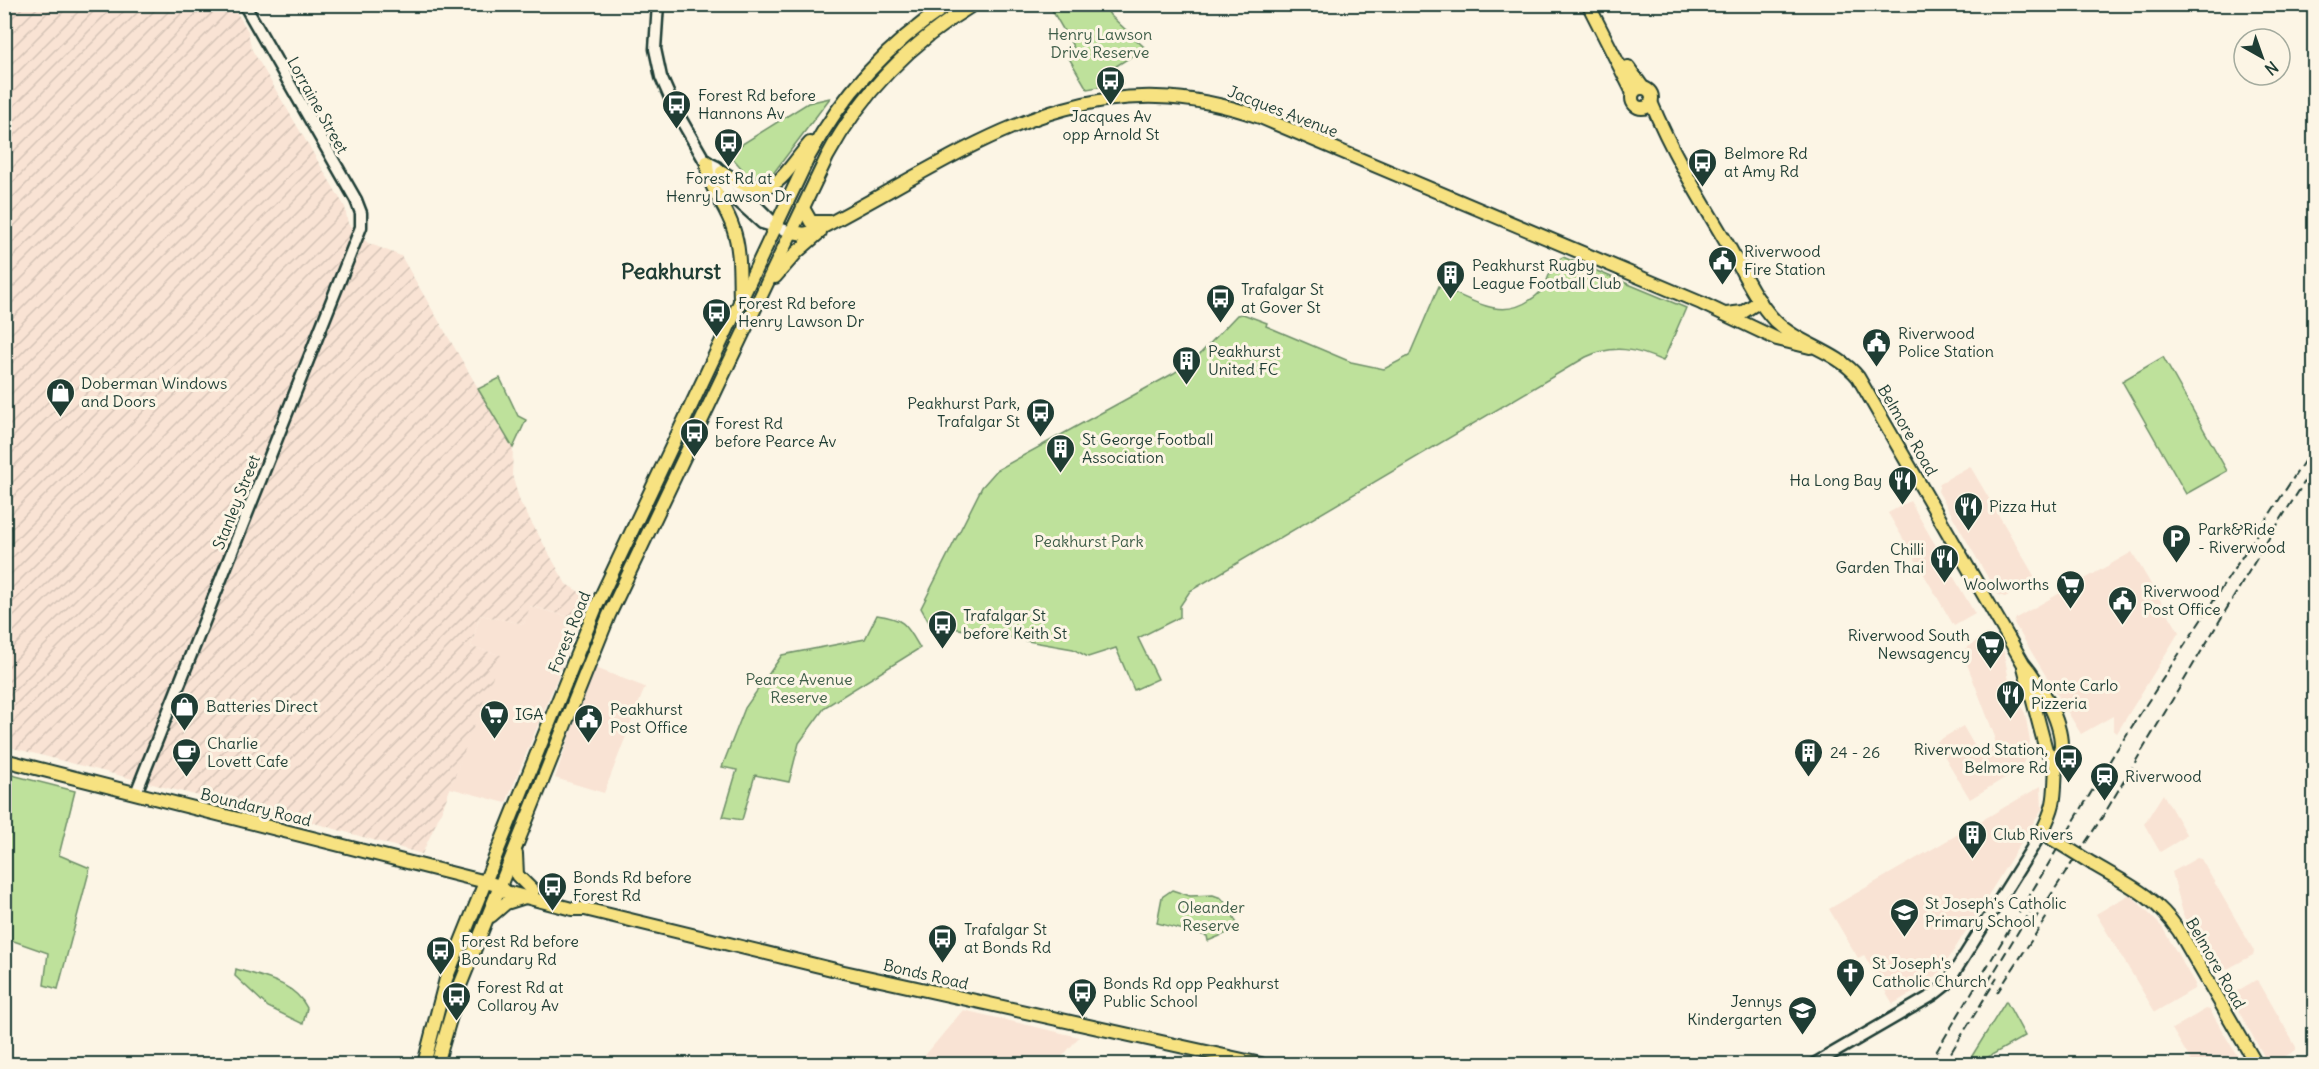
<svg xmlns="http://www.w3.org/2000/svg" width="2319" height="1069" viewBox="0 0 2319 1069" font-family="Delius,sans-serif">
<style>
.built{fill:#f9e3d4}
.industrial{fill:url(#industrial-furrows)}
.park{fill:#bee19b;stroke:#6e8f68;stroke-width:1.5}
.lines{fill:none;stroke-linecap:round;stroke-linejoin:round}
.minor-casing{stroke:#1f3d34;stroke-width:15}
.major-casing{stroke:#1f3d34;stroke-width:16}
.minor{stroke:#fcf5e5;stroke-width:10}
.major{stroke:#f7e281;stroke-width:12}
.rail{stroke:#1f3d34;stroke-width:2;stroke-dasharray:9 4.5;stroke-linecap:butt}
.major-bridge-casing{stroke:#1f3d34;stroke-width:16;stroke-linecap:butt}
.major-bridge{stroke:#f7e281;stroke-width:12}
.labels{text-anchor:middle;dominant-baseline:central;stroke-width:6;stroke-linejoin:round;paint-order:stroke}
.park-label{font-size:16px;fill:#3f5e49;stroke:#fcf5e5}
.poi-label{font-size:16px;fill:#1f3d34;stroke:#fcf5e5;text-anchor:start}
.street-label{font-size:16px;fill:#1f3d34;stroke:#fcf5e5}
.district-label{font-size:22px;font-weight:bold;fill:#1f3d34;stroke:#fcf5e5}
</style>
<defs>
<pattern id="industrial-furrows" width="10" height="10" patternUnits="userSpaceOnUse" patternTransform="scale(1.5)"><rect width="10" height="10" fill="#f9e3d4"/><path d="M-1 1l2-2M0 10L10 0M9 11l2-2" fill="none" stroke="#d5c4b7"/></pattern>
</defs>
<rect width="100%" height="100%" fill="#fcf5e5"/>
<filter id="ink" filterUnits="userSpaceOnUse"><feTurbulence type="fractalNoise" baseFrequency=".0167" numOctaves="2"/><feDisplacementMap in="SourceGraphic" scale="12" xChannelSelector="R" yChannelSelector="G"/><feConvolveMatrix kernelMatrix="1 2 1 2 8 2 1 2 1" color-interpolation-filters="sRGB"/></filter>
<g filter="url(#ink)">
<g class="built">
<path d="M1970 466 2036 579 2005 597 1998 595 1938 491 1940 483Z"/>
<path d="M1910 501 1975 614 1954 626 1888 513Z"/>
<path d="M2132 552 2179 632 2117 733 2113 730V716L2081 734 2014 623 2016 618Z"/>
<path d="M529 606 581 620 506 803 450 788 500 655 471 647 480 615 524 624Z"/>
<path d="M1987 634 1995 636 2004 652 2010 687 2025 713 2030 742 2024 762 2018 770 1970 799 1936 742 1963 726 1979 754 1994 745 1995 737 1962 651Z"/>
<path d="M593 667 645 687 604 793 555 778Z"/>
<path d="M2041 786 2042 809 1941 971 1930 982 1893 1004 1864 955 1858 958 1829 909Z"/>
<path d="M2163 794 2186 834 2185 837 2160 852 2144 824Z"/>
<path d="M2197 858 2201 859 2254 951 2253 955 2220 973H2216L2184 917 2172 872Z"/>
<path d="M2130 894 2162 927 2195 984 2194 989 2155 1012 2096 914Z"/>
<path d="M2256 980 2259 982 2296 1047V1050L2272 1064 2268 1063 2231 998 2232 994Z"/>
<path d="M2206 1009 2210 1010 2242 1064H2193L2172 1029Z"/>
<path d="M963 1010 1079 1037 1056 1064H918Z"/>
</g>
<path class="industrial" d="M4 5H232L248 31 251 48 345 207 348 224 368 243 401 256 513 448 512 475 520 502 566 584 588 597 581 620 530 606 524 624 480 615 471 647 501 655 442 810 422 854 314 823 292 820 5 746Z"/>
<g class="park">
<path d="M1049 5H1104L1110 15 1145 48 1113 68 1122 83 1087 89 1066 53 1074 48Z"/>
<path d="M830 98 772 175 751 179 728 153 808 103Z"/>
<path d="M1563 257 1686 308 1663 361C1636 349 1614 344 1586 357L1190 591 1180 606V617L1138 638 1158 679 1134 690 1116 648 1088 657 1073 649 930 624 921 608 982 487 997 470 1174 373 1199 355 1237 315 1243 314 1267 323 1266 326 1351 362 1384 369 1409 356 1439 286C1470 299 1500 321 1530 300 1537 296 1543 290 1546 283 1550 273 1553 261 1563 257Z"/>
<path d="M2163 357 2227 471 2186 494 2122 381Z"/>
<path d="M500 378 518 416 526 420 513 448 478 389Z"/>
<path d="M877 615C905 619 906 624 920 648L825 707 799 743 789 782 755 775 742 820 723 817 737 770 722 767 745 708 782 655 865 639Z"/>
<path d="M4 773 75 791 59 855 90 868 58 989 44 985 48 953 5 938Z"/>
<path d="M1172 890 1190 896 1213 895 1221 898 1229 907 1239 928 1208 941 1207 936 1157 923 1162 897Z"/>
<path d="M236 969C262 977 294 982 307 1008L303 1024 268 1007 235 976Z"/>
<path d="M2006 1001 2025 1036 1976 1064H1967Z"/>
</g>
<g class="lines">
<defs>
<g id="minor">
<path d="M658 4 655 49 661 77 675 109 710 170 732 196 762 223 792 232"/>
<path d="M707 162 717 167 776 225"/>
<path d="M136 793 361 227V213L356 200 244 4"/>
<path d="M1814 1064 1933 995 1947 984 2042 832"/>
</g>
<g id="major">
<path d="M1588 4 1633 93"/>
<path d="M1628 67 1643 88"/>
<circle cx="1642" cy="98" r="10"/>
<path d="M1651 102C1672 153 1701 200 1729 247 1743 272 1755 300 1775 321 1799 345 1837 351 1858 377L2023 663C2039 682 2062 721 2061 747 2060 753 2056 759 2056 765 2054 798 2057 801 2042 832L2054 840"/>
<path d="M707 162C706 185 726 205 733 228 741 251 739 274 740 299"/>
<path d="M722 172C774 206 778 180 810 143"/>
<path d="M803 208 811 222H829"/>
<path d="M792 232 805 234 817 230C968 152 1082 54 1260 117L1701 303 1777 339 1810 347"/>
<path d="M775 277 797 252 820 232"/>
<path d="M1726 314 1743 312 1760 301"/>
<path d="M2024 667 2046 750 2056 764"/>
<path d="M4 760 486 882 500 886 506 892 572 909H585L844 972 1261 1064"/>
<path d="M516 854 517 875 533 891"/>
<path d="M2093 864C2129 885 2154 895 2179 931L2256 1064"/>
<path d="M491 916 506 903 525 897"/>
<path d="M424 1064 446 979 596 607 809 156C842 94 890 43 949 4"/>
<path d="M437 1064 459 988 609 615 827 157C862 92 911 42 974 4"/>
</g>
</defs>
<use href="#minor" class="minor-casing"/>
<use href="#major" class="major-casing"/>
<use href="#minor" class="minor"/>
<use href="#major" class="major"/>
<g class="rail">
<path d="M2033 922 2103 816 2269 538 2314 467"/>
<path d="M1988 982 2033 907"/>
<path d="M1997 993 2048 915"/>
<path d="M1929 1064 2114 754 2314 446"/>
<path d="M1944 1064 1997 978"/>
</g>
<defs>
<path id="major-bridge" d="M2054 840 2093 864"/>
</defs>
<use href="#major-bridge" class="major-bridge-casing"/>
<use href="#major-bridge" class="major-bridge"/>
</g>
</g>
<defs>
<symbol id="bus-pin" viewBox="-11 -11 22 30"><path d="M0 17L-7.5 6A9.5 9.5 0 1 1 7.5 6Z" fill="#1f3d34" stroke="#fcf5e5"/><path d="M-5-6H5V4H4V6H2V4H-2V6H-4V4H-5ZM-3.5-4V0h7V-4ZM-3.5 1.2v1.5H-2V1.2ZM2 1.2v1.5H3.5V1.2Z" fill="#fff"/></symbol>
<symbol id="civic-pin" viewBox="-11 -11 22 30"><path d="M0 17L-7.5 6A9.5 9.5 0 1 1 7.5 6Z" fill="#1f3d34" stroke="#fcf5e5"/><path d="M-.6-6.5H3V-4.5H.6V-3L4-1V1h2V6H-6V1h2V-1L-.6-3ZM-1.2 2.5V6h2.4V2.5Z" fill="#fff"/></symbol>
<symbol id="building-pin" viewBox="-11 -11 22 30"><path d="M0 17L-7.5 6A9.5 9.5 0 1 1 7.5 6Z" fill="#1f3d34" stroke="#fcf5e5"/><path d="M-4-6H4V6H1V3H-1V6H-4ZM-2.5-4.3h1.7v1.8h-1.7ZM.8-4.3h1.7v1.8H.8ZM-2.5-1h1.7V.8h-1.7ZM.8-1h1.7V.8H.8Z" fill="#fff"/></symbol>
<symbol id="shop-pin" viewBox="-11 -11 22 30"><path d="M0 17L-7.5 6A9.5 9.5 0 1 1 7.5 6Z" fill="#1f3d34" stroke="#fcf5e5"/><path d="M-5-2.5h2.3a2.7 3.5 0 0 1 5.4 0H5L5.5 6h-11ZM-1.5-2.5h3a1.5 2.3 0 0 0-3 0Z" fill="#fff"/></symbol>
<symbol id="restaurant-pin" viewBox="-11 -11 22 30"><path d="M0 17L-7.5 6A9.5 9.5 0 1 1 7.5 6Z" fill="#1f3d34" stroke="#fcf5e5"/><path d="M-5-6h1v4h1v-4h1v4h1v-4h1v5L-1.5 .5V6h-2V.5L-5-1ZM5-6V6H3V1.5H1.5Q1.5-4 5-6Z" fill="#fff"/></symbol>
<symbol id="parking-pin" viewBox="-11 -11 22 30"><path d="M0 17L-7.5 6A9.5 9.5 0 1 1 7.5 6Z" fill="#1f3d34" stroke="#fcf5e5"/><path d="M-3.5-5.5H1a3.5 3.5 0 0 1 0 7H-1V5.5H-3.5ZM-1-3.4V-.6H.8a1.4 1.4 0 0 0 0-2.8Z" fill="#fff"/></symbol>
<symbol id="supermarket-pin" viewBox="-11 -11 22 30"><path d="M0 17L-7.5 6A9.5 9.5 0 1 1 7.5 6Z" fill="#1f3d34" stroke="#fcf5e5"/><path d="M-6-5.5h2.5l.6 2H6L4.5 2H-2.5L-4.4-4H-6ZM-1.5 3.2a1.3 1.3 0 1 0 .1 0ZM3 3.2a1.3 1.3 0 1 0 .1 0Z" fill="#fff"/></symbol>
<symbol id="cafe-pin" viewBox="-11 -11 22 30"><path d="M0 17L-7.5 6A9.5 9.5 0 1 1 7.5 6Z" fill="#1f3d34" stroke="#fcf5e5"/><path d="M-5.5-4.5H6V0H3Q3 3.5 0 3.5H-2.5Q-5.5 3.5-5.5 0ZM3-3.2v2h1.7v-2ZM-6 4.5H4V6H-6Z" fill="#fff"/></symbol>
<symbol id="station-pin" viewBox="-11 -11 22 30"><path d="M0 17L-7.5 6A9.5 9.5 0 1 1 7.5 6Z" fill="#1f3d34" stroke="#fcf5e5"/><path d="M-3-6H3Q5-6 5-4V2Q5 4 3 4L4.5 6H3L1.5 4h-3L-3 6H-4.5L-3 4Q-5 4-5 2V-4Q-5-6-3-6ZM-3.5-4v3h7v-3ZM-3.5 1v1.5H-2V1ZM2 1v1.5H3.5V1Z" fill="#fff"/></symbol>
<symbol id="school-pin" viewBox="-11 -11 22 30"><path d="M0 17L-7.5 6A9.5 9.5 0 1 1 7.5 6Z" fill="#1f3d34" stroke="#fcf5e5"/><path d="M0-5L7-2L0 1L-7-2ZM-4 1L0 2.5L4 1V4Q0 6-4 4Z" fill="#fff"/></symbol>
<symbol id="church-pin" viewBox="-11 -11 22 30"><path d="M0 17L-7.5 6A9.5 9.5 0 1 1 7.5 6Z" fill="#1f3d34" stroke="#fcf5e5"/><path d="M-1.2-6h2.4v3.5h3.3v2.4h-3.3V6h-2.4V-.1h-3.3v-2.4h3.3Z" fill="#fff"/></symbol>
</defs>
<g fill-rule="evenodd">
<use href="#bus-pin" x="1094" y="64" width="33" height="45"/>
<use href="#bus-pin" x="660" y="88" width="33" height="45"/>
<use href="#bus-pin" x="712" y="126" width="33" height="45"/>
<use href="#bus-pin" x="1686" y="146" width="33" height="45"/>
<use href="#civic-pin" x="1706" y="244" width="33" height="45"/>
<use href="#building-pin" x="1434" y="258" width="33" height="45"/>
<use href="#bus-pin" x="1204" y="282" width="33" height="45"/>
<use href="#bus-pin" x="700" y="296" width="33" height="45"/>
<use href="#civic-pin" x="1860" y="326" width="33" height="45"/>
<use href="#building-pin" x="1170" y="344" width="33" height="45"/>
<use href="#shop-pin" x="44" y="376" width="33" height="45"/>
<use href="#bus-pin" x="1024" y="396" width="33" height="45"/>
<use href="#bus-pin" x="678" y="416" width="33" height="45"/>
<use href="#building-pin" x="1044" y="432" width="33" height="45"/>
<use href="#restaurant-pin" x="1886" y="464" width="33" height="45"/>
<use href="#restaurant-pin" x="1952" y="490" width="33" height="45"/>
<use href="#parking-pin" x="2160" y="522" width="33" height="45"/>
<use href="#restaurant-pin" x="1928" y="542" width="33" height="45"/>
<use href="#supermarket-pin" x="2054" y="568" width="33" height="45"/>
<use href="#civic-pin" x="2106" y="584" width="33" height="45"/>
<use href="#bus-pin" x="926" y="608" width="33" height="45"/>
<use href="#supermarket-pin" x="1974" y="628" width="33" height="45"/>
<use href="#restaurant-pin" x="1994" y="678" width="33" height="45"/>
<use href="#shop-pin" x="168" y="690" width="33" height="45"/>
<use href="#supermarket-pin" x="478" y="698" width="33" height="45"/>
<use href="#civic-pin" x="572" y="702" width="33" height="45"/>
<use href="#cafe-pin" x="170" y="736" width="33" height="45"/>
<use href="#building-pin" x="1792" y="736" width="33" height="45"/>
<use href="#bus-pin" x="2052" y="742" width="33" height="45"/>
<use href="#station-pin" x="2088" y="760" width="33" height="45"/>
<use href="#building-pin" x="1956" y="818" width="33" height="45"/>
<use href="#bus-pin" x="536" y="870" width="33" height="45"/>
<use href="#school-pin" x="1888" y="896" width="33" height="45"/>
<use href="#bus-pin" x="926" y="922" width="33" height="45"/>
<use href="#bus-pin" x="424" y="934" width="33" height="45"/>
<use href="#church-pin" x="1834" y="956" width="33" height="45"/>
<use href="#bus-pin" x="1066" y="976" width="33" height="45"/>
<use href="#bus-pin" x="440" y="980" width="33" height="45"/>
<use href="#school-pin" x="1786" y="994" width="33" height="45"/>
</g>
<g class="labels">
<g class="park-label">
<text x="1100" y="34">Henry Lawson<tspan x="1100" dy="18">Drive Reserve</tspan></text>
<text x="1089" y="541">Peakhurst Park</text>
<text x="799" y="679">Pearce Avenue<tspan x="799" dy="18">Reserve</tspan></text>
<text x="1211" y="907">Oleander<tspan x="1211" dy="18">Reserve</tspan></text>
</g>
<g class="poi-label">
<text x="698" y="95">Forest Rd before<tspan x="698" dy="18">Hannons Av</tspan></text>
<text x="1111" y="116" text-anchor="middle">Jacques Av<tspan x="1111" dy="18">opp Arnold St</tspan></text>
<text x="1724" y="153">Belmore Rd<tspan x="1724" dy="18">at Amy Rd</tspan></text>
<text x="729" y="178" text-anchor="middle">Forest Rd at<tspan x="729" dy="18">Henry Lawson Dr</tspan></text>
<text x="1744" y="251">Riverwood<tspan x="1744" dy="18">Fire Station</tspan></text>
<text x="1472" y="265">Peakhurst Rugby<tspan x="1472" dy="18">League Football Club</tspan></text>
<text x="1241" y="289">Trafalgar St<tspan x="1241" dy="18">at Gover St</tspan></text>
<text x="738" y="303">Forest Rd before<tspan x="738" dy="18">Henry Lawson Dr</tspan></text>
<text x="1898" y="333">Riverwood<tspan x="1898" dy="18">Police Station</tspan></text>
<text x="1208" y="351">Peakhurst<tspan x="1208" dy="18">United FC</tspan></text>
<text x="81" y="383">Doberman Windows<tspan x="81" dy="18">and Doors</tspan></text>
<text x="1020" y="403" text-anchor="end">Peakhurst Park,<tspan x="1020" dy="18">Trafalgar St</tspan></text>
<text x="715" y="423">Forest Rd<tspan x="715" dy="18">before Pearce Av</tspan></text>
<text x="1082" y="439">St George Football<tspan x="1082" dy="18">Association</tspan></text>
<text x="1882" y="480" text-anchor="end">Ha Long Bay</text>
<text x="1989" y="506">Pizza Hut</text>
<text x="2198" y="529">Park&amp;Ride<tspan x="2198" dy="18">- Riverwood</tspan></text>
<text x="1924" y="549" text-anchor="end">Chilli<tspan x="1924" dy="18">Garden Thai</tspan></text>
<text x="2049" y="584" text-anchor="end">Woolworths</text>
<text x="2143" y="591">Riverwood<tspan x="2143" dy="18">Post Office</tspan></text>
<text x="963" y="615">Trafalgar St<tspan x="963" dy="18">before Keith St</tspan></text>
<text x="1970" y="635" text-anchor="end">Riverwood South<tspan x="1970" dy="18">Newsagency</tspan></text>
<text x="2031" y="685">Monte Carlo<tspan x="2031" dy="18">Pizzeria</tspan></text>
<text x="206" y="706">Batteries Direct</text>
<text x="610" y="709">Peakhurst<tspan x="610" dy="18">Post Office</tspan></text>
<text x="515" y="714">IGA</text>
<text x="207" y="743">Charlie<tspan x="207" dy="18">Lovett Cafe</tspan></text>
<text x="2048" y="749" text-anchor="end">Riverwood Station,<tspan x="2048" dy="18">Belmore Rd</tspan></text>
<text x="1830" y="752">24 - 26</text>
<text x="2125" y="776">Riverwood</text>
<text x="1993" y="834">Club Rivers</text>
<text x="573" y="877">Bonds Rd before<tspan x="573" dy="18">Forest Rd</tspan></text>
<text x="1925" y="903">St Joseph's Catholic<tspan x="1925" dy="18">Primary School</tspan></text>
<text x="964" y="929">Trafalgar St<tspan x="964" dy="18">at Bonds Rd</tspan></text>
<text x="461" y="941">Forest Rd before<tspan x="461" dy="18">Boundary Rd</tspan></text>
<text x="1872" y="963">St Joseph's<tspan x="1872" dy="18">Catholic Church</tspan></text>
<text x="1103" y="983">Bonds Rd opp Peakhurst<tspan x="1103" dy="18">Public School</tspan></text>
<text x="477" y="987">Forest Rd at<tspan x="477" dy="18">Collaroy Av</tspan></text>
<text x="1782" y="1001" text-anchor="end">Jennys<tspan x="1782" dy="18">Kindergarten</tspan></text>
</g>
<g class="street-label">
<text transform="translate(318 105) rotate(61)">Lorraine Street</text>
<text transform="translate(1283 111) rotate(21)">Jacques Avenue</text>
<text transform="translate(1908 430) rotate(60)">Belmore Road</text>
<text transform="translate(236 502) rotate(-68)">Stanley Street</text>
<text transform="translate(569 632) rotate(-68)">Forest Road</text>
<text transform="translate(256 807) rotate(14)">Boundary Road</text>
<text transform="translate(2216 963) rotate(60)">Belmore Road</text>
<text transform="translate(926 974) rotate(13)">Bonds Road</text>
</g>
<g class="district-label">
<text x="671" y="271">Peakhurst</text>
</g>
</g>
<rect width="2319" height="1069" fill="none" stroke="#fcf5e5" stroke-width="24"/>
<rect x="12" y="12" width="2295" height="1045" fill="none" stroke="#1f3d34" stroke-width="2" filter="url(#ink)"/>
<g transform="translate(2262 57) rotate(140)"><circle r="28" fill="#fcf5e5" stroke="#a4ab9e" stroke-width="1.5"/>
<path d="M0-4.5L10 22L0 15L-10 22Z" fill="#1f3d34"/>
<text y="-9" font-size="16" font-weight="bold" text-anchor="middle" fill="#1f3d34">N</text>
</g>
</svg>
